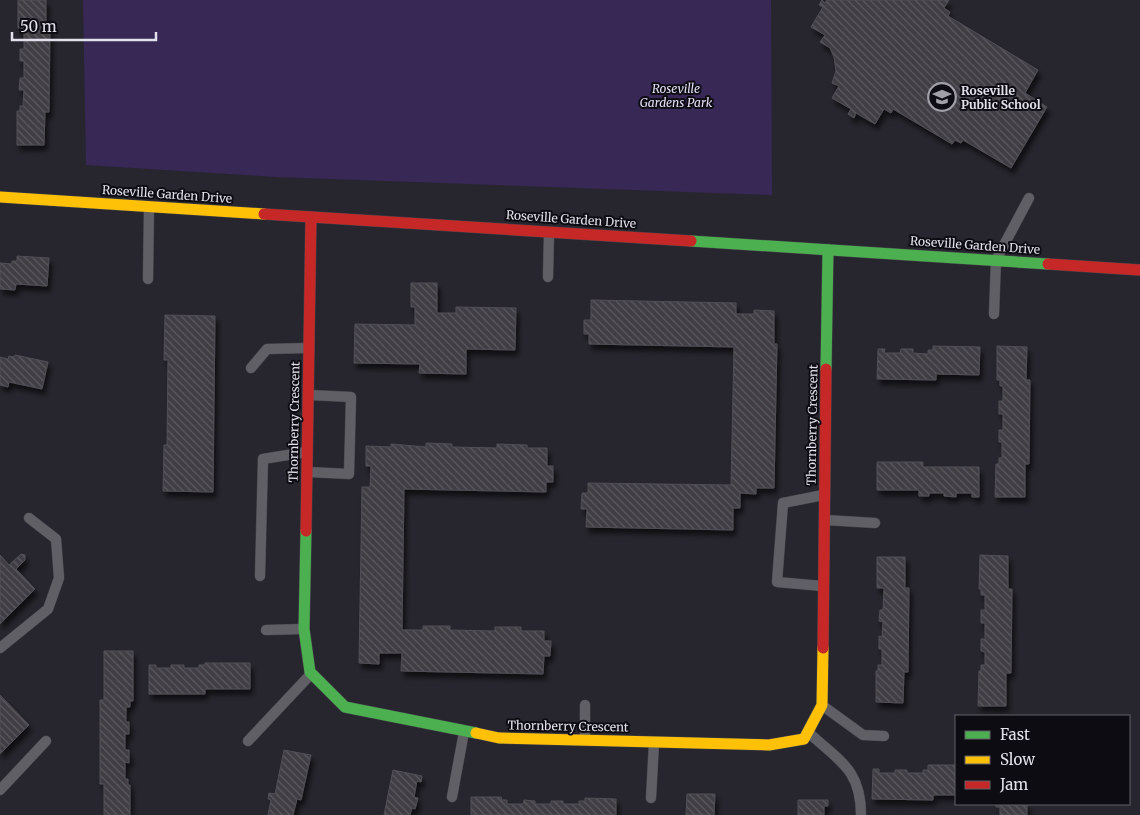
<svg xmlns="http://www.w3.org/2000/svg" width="1140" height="815" viewBox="0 0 1140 815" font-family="Merriweather,serif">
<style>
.park{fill:#372855}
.building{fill:url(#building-back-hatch);stroke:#504e56;filter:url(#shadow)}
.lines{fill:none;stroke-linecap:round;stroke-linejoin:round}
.lane-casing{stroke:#434248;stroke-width:11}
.fast-casing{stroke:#434248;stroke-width:12}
.slow-casing{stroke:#434248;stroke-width:12}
.jam-casing{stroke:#434248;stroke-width:12}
.lane{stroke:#615f66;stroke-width:10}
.fast{stroke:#4caf50;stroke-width:11}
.slow{stroke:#ffc107;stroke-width:11}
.jam{stroke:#c62828;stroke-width:11}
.labels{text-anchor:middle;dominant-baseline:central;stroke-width:4;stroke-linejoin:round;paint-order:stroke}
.park-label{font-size:12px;font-style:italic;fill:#e4dff5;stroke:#0e0c13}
.poi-label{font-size:12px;font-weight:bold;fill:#e2e0ea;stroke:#0e0c13;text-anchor:start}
.street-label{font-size:12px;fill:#e2e0ea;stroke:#0e0c13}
</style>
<defs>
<pattern id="building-back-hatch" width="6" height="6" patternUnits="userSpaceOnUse" patternTransform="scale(1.25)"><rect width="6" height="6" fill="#403e45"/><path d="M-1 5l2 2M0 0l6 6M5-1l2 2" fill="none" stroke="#5b5a60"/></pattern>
<filter id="shadow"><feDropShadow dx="3" dy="5.5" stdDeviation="2.5" flood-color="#0009"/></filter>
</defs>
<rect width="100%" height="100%" fill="#27262e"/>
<path class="park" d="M83 0H771L772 195 276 177 86 165Z"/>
<g class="building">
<path d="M18 0H46V28H50L49 112H45L44 145H17V111H20V106H23L24 90H19L20 78H24V61H20V49H24V33H20V28H18Z"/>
<path d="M822 0 825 3 827 0H949L944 8 950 12 948 16 1038 70 1025 93 1047 107 1011 168 963 140 961 143 955 140 952 144 893 109 891 113 884 109 875 124 856 113 854 118 848 114 851 109 832 98 839 86 832 83 836 71 834 57 830 48 820 42 825 35 811 27 823 7 819 5Z"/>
<path d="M17 256 49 258 47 286 16 284 15 290 0 289V263L12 264V261H17Z"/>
<path d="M411 283H437V313H456V307L516 308 515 350 466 349V374L419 373 420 364 354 363 355 324 415 325V307H411Z"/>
<path d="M591 300 736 303V314H754V310L774 311V344H777L774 488H756V494L740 493V508H733V530L586 527 587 509H581L582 493H588V483L731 485 734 347 589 344V334H584V320H591Z"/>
<path d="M165 315 215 316 213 492 163 491 164 445H167L168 360H164Z"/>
<path d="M933 346 980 347 979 375 936 374V380L877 379 878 349H885L884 353H900L901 349H913V353L928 354V350H933Z"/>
<path d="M997 346 1027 347 1026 380H1030L1029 464H1025V497H995L996 464H999V458H1002V442H999V430H1003V414H999V401H1003V386H1000V380H997Z"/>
<path d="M15 355 48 362 42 389 9 382 8 387 0 385V357L8 359 9 356 14 357Z"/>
<path d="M426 443 452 444V447L497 448V444L527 445V448H547V466H553V482H546V492L404 489 402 630H423V626H450V630L495 631V627H521V631H544V641H551L550 656H544L543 674 401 671 402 653H379V664L359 663 362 487H370L371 466H366V446L391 447V444L426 447Z"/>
<path d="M877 462H923V467H979V497H972V493H956V497L944 496V493H929V496H919V490H877Z"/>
<path d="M21 554 25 555V560L16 569 35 589 0 624V555L9 565Z"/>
<path d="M980 555 1008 556V589H1012L1011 673H1006V706H978L979 671H981V665H985V652L981 651V639H985V623H981V610H985V595H981V589H979Z"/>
<path d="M877 557H905V588H909L908 672H904L903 703 876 702V671H878V665H882V649H879V636L882 637 883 622 879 621 880 610H883L884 588H877Z"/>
<path d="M104 651H133V701H130V707H126V722H129V734H125V750H129V763L125 762V779H128V785H130V815H104V784H100V700H104Z"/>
<path d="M205 663H250V689H205V694H149V665H156V668H171V665H184V668H199V665H205Z"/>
<path d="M0 695 29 725 0 754Z"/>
<path d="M284 750 311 755 301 800 297 799 293 815H268L271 800 268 799 269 793 275 794Z"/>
<path d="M928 765H956V795H933V800L872 799 873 769H879V773H895V770H907V773H923V770H928Z"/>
<path d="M393 770 422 776 421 782 417 781 414 797 418 798 415 809 412 808 410 815H384Z"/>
<path d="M687 794H715L714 815H686Z"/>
<path d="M471 797H501L502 800H507V804H523L524 800 535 801V804H551V801H563V804H579V801H585V798L616 799V815H471Z"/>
<path d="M798 800H828V806H824V815H798Z"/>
<path d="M996 804H1027V815H1000V807H996Z"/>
</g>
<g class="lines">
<defs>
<g id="lane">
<path d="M548 277 549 233"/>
<path d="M148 279 149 207"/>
<path d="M994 314 996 260 1029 198"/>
<path d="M251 368 267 349 308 348"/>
<path d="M308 472 349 474 351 397 310 395"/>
<path d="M825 520 875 523"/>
<path d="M260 576 263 459 306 452"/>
<path d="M822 586 777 582 783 503 823 495"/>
<path d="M266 630 303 629"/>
<path d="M0 648 48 609 59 578 56 539 29 518"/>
<path d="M585 705V739"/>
<path d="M823 706 863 735 884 736"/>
<path d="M808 732C839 761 861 769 861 815"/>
<path d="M248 741 311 674"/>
<path d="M0 790 46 741"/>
<path d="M452 797 464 732"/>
<path d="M651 798 654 743"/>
</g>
<g id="fast">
<path d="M691 241 1048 264"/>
<path d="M826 369 828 250"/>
<path d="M306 531 304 629 310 672 345 707 476 733"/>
</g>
<g id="slow">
<path d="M0 197 264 214"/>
<path d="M476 733 499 738 769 745 804 739 822 705 823 648"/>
</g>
<g id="jam">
<path d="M264 214 691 241"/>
<path d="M1048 264 1140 270"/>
<path d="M306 531 311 217"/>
<path d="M823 648 826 369"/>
</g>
</defs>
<use href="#lane" class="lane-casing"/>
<use href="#fast" class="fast-casing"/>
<use href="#slow" class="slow-casing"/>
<use href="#jam" class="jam-casing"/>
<use href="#lane" class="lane"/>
<use href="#fast" class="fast"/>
<use href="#slow" class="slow"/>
<use href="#jam" class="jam"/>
</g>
<defs>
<symbol id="school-ring" viewBox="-11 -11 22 22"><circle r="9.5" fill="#0e0c13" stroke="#a19fa8" stroke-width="1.5"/><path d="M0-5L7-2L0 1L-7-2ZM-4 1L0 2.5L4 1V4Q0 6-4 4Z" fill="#a19fa8"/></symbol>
</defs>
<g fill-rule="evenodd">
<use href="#school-ring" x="926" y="81" width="32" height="32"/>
</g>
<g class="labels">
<g class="park-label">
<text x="676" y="88">Roseville<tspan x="676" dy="14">Gardens Park</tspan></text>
</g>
<g class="poi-label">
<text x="961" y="90">Roseville<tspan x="961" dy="14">Public School</tspan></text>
</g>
<g class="street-label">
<text transform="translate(167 194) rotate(4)">Roseville Garden Drive</text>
<text transform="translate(571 219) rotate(4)">Roseville Garden Drive</text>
<text transform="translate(975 245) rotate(4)">Roseville Garden Drive</text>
<text transform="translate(294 422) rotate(-89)">Thornberry Crescent</text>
<text transform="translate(812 425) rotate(-89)">Thornberry Crescent</text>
<text transform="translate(568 726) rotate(1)">Thornberry Crescent</text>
</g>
</g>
<rect x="955" y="715" width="175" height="90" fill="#0e0c13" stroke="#636169"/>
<rect x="965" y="731" width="25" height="8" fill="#4caf50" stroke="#636169"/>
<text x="1000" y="740" font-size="15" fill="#e2e0ea">Fast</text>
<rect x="965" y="756" width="25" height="8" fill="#ffc107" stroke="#636169"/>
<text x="1000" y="765" font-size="15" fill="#e2e0ea">Slow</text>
<rect x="965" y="781" width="25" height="8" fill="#c62828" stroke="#636169"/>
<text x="1000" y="790" font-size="15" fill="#e2e0ea">Jam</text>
<path d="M12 32v8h144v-8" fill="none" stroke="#e2e0ea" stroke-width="2.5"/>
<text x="20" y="32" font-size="15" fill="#e2e0ea" stroke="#0e0c13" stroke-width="4" paint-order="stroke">50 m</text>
</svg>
